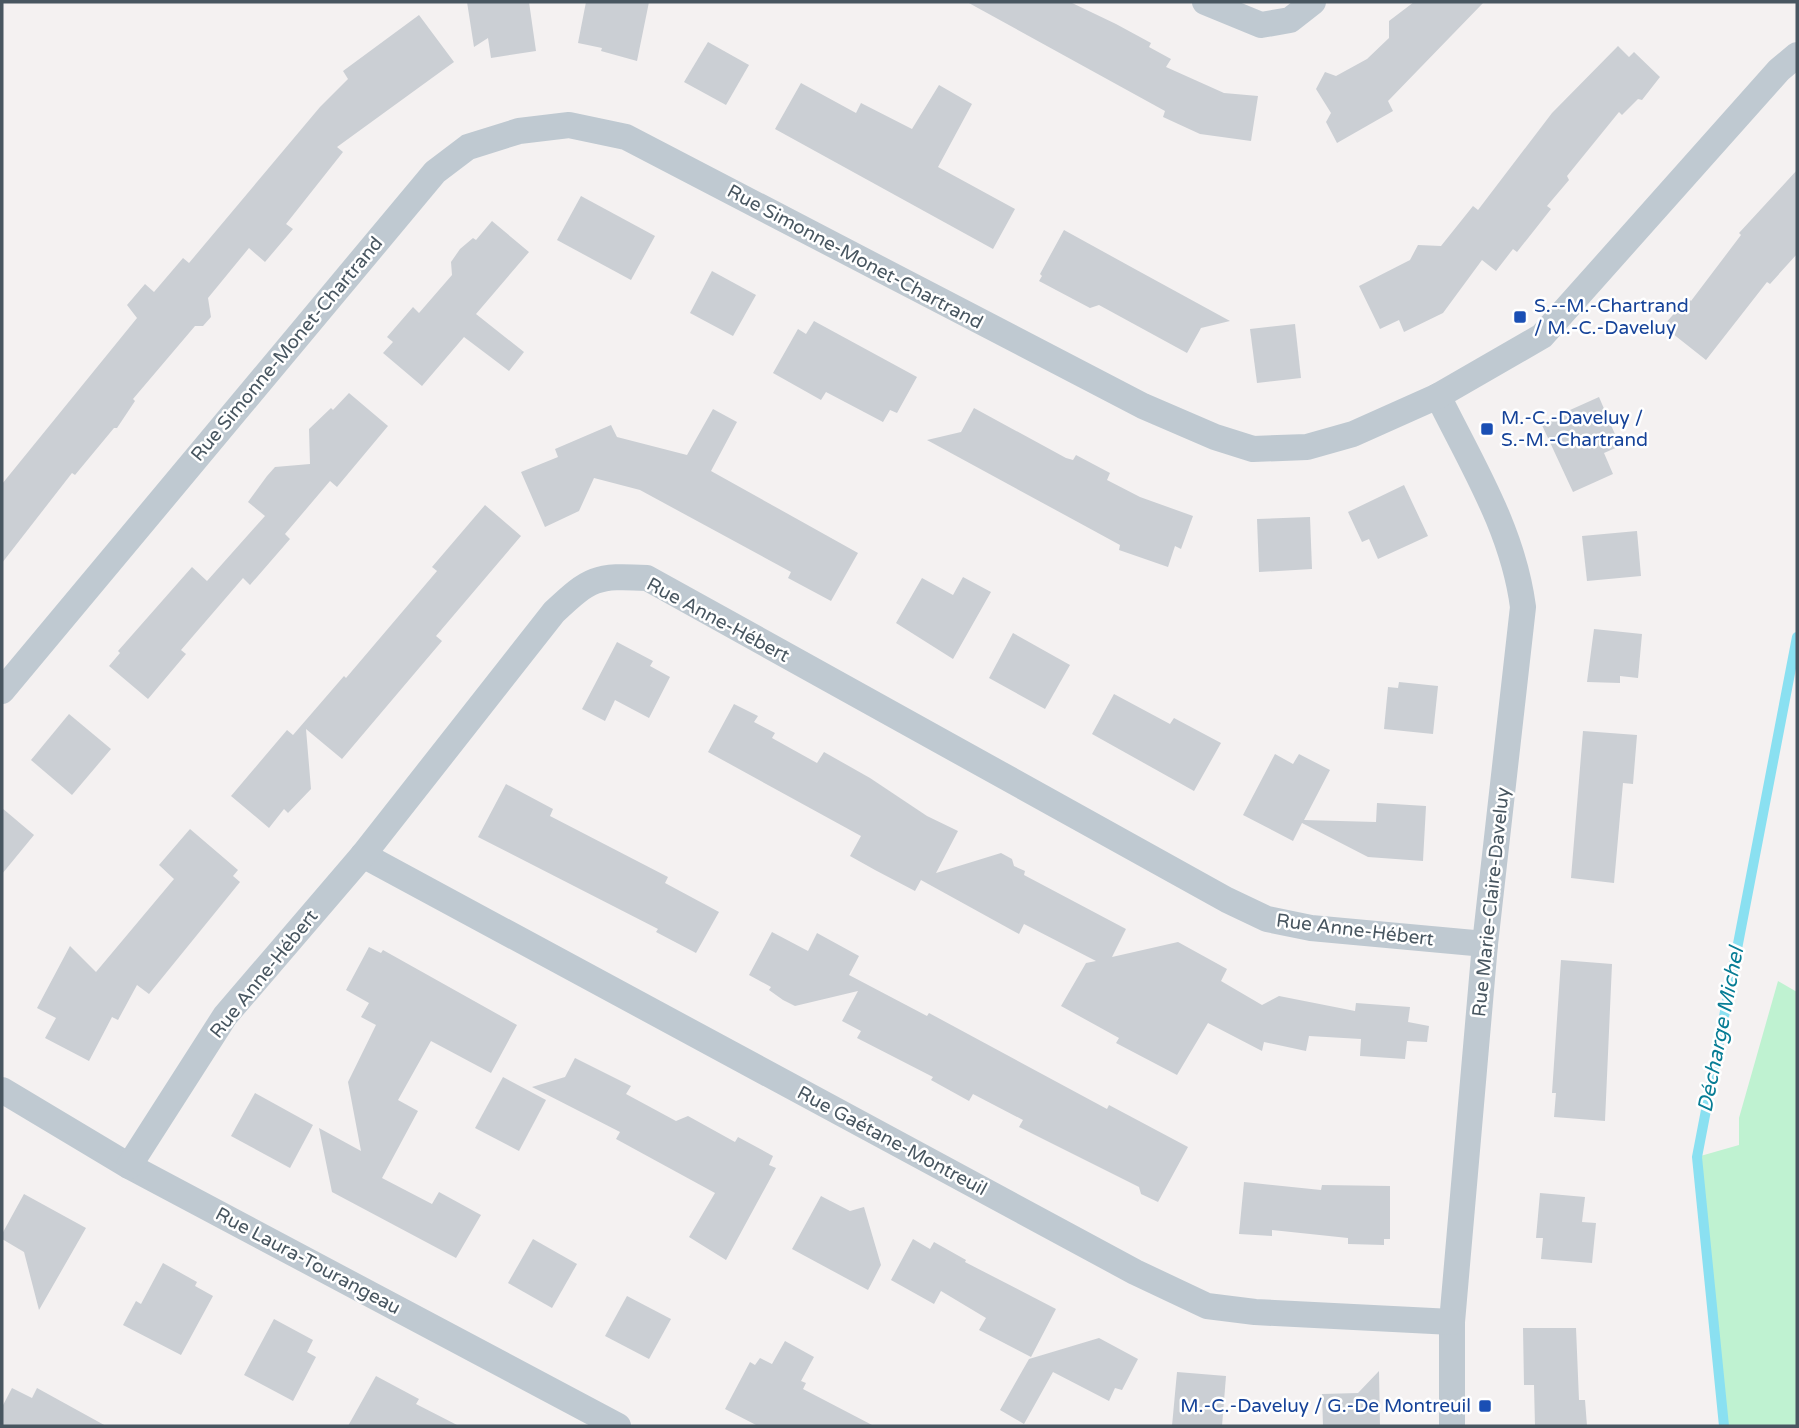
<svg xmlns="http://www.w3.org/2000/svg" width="1799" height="1428" viewBox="0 0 1799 1428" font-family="'Varela Round',sans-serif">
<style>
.green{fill:#bff2d1}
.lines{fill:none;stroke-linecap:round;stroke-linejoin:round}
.stream{stroke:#8ae0f1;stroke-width:10}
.building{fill:#cbcfd4}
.street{stroke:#bfc9d1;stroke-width:26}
.transit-dot{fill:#1a4fb4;stroke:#fff;stroke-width:2.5}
.labels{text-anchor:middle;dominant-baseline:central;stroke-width:5;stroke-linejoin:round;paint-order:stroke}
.street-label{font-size:19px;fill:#485660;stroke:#fff}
.transit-label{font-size:19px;fill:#164399;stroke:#fff;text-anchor:start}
.water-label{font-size:21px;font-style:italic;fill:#077d95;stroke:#fff}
</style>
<rect width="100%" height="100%" fill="#f4f1f1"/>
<path class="green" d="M1778 981 1797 992V1426H1725L1724 1395 1697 1157 1739 1145V1118Z"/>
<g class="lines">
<path class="stream" d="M1724 1426 1697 1157 1797 637"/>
</g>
<g class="building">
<path d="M467 2H529L536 51 491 58 488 38 474 47Z"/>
<path d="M586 2H649L637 61 601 51 602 48 578 43Z"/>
<path d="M967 2H1070L1116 24 1151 43 1149 47 1171 59 1166 67 1224 93 1258 96 1251 141 1200 134 1163 117 1165 111Z"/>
<path d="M1414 2H1484L1388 101 1393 111 1337 143 1326 122 1331 113 1316 89 1325 72 1336 76 1367 59 1389 38V21Z"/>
<path d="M419 15 454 62 337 147 343 152 286 224 293 229 265 262 249 248 208 298 211 317 203 326H195L133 399 135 401 117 428H114L75 475 72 473 2 563V484L137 318 127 305 145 284 154 292 183 258 189 263 320 107 348 79 343 71Z"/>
<path d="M708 42 749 65 726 105 684 82Z"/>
<path d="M1618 46 1629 57 1634 52 1660 77 1642 100 1638 99 1622 115 1619 112 1567 176 1569 180 1547 206 1551 209 1517 252 1513 249 1496 271 1482 260 1443 313 1404 332 1399 320 1380 329 1359 286 1410 260 1418 245 1441 246 1473 206 1478 210 1552 113Z"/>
<path d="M801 83 856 113 861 103 912 129 939 85 972 104 938 167 1015 209 993 249 775 129Z"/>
<path d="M1797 170V254L1770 284 1767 282 1706 360 1663 326 1688 298 1691 301 1741 235 1739 233Z"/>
<path d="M581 196 655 236 631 280 557 240Z"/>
<path d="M492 221 529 252 476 314 524 352 509 371 464 337 422 386 383 353 393 342 387 337 413 307 419 313 452 275 451 262 460 249 473 238 476 240Z"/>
<path d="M1064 230 1133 268 1230 321 1201 328 1187 353 1099 305 1090 308 1039 281 1042 276 1040 274Z"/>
<path d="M712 271 756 295 733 336 690 313Z"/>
<path d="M814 321 917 377 897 413 890 410 883 422 826 392 821 400 773 373 798 329 806 334Z"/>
<path d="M1295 324 1301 378 1257 383 1250 329Z"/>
<path d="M349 393 388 426 337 487 330 481 285 534 290 539 250 585 243 578 181 650 186 654 148 699 109 666 120 653 118 651 192 567 207 581 265 516 248 502 267 476 275 467 310 464 309 429 331 408 333 410Z"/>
<path d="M1599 397 1620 446 1604 453 1613 474 1573 492 1541 423Z"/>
<path d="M974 408 1066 458 1073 460 1076 455 1110 473 1107 480 1140 497 1193 516 1181 549 1175 546 1168 567 1119 550 1120 545 927 440 961 432Z"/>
<path d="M713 409 737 422 711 471 858 553 831 601 788 578 791 572 640 490 594 478 579 511 545 527 521 472 558 457 555 449 611 425 617 437 687 455Z"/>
<path d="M1404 485 1428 536 1378 559 1369 539 1362 542 1348 512Z"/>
<path d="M485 505 521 536 436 636 442 641 342 759 306 729 311 789 288 813 284 809 269 828 231 796 287 730 293 735 344 676 346 678 437 571 432 567Z"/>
<path d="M1310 517 1312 569 1259 572 1257 519Z"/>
<path d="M1637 531 1641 576 1587 581 1582 536Z"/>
<path d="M963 577 991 592 953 659 896 623 922 578 953 595Z"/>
<path d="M1594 629 1642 634 1638 678 1620 676V683L1587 682Z"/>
<path d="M1013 633 1070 665 1045 709 989 678Z"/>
<path d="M617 642 653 661 650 666 670 677 649 718 615 700 605 721 582 709Z"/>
<path d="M1399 682 1438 686 1433 734 1384 729 1388 687 1398 688Z"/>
<path d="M1114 694 1170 724 1174 718 1221 743 1194 791 1092 734Z"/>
<path d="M734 704 758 716 754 722 775 733 772 738 817 763 824 752 870 778 927 816 958 831 936 873 1001 853 1012 859 1014 866 1025 871 1024 875 1126 929 1112 957 1178 942 1227 969 1221 981 1262 1005 1279 996 1355 1011 1356 1003 1410 1007 1408 1022 1429 1026 1427 1042 1407 1041 1405 1059 1360 1056 1361 1039 1309 1036 1306 1051 1264 1042 1262 1051 1208 1023 1177 1075 1116 1043 1119 1038 1061 1006 1086 963 1096 961 1024 924 1019 934 921 880 915 891 875 870 850 856 861 836 708 752Z"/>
<path d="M69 714 111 749 72 795 31 760Z"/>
<path d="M1583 731 1637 735 1633 784 1623 783 1614 883 1571 878Z"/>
<path d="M1275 754 1293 764 1299 754 1330 770 1304 820 1376 822 1377 803 1426 806 1423 861 1368 857 1302 823 1293 841 1243 815Z"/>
<path d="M506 784 553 809 550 816 668 877 665 883 719 912 696 953 656 932 658 929 478 837Z"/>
<path d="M2 808 34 835 2 874Z"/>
<path d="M190 829 238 870 233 876 240 882 149 994 137 985 118 1020 112 1017 89 1061 45 1038 56 1018 37 1008 70 946 96 972 174 879 159 865Z"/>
<path d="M772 932 808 951 817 933 859 956 849 975 927 1016 929 1013 1107 1109 1109 1105 1188 1147 1158 1202 1141 1194 1139 1187 1019 1127 1023 1120 973 1094 969 1101 931 1080 933 1077 857 1038 861 1031 842 1021 858 991 795 1006 783 1000 769 990 771 987 749 975Z"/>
<path d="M369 947 381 953 383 950 517 1025 491 1073 431 1041 398 1100 418 1111 382 1178 432 1204 439 1192 481 1215 456 1258 332 1192 319 1128 361 1151 348 1082 376 1025 361 1017 369 1003 346 990Z"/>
<path d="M1561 960 1612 964 1605 1121 1554 1117 1556 1093H1552Z"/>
<path d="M575 1058 631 1086 626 1094 676 1121 688 1116 735 1142 738 1137 773 1156 769 1165 776 1168 726 1260 689 1237 715 1193 616 1139 620 1132 532 1087 565 1077Z"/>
<path d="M503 1077 546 1100 519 1151 475 1128Z"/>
<path d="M255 1093 313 1125 290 1168 231 1136Z"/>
<path d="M1244 1182 1321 1190 1322 1185 1390 1186V1239H1384V1245L1348 1244V1238L1272 1230V1236L1239 1234Z"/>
<path d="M1540 1193 1585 1197 1582 1222 1596 1223 1592 1263 1541 1259 1543 1238H1536Z"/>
<path d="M24 1194 86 1228 39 1310 24 1252 2 1239V1234Z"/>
<path d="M821 1196 850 1211 864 1207 881 1265 868 1290 792 1249Z"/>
<path d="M533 1239 577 1264 552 1308 508 1283Z"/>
<path d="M913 1239 930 1249 934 1242 966 1260 965 1262 1056 1309 1031 1357 979 1330 986 1318 941 1291 934 1304 891 1280Z"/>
<path d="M163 1263 197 1282 195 1286 213 1296 181 1355 123 1325 136 1301 141 1304Z"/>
<path d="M627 1296 671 1319 649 1359 605 1336Z"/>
<path d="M274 1319 313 1340 307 1352 316 1357 293 1401 244 1375Z"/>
<path d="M1523 1328H1576L1579 1400H1585L1587 1426H1535L1534 1385H1524Z"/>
<path d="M1099 1338 1138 1359 1122 1390 1115 1388 1109 1401 1053 1372 1024 1424 1000 1410 1029 1359Z"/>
<path d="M785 1341 814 1357 801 1381 806 1383 803 1389 874 1426H758L725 1409 750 1362 755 1365 760 1358 772 1364Z"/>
<path d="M1379 1371 1380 1426H1323L1322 1394 1358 1393Z"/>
<path d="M1177 1372 1226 1376 1222 1426H1172Z"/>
<path d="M376 1376 419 1399 416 1404 459 1426H348Z"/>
<path d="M12 1388 32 1398 37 1388 106 1426H2V1407Z"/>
</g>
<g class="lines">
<g class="street">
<path d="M1205 2 1261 25 1290 20 1313 2"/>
<path d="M1438 396C1472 465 1513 530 1523 607L1485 944 1452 1322V1426"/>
<path d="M2 691 435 172 468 147 519 131 569 125 626 137 1143 406 1215 437 1253 449 1307 447 1353 434 1438 396 1542 336 1779 70 1797 55"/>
<path d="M363 855 1135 1272 1207 1306 1255 1312 1452 1322"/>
<path d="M2 1090 129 1166 618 1426"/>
<path d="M129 1166 225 1016 363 855 554 612C590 578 596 575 647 578L1227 900 1267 919 1311 928 1485 944"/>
</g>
</g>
<g class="transit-dot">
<rect x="1513" y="310" width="14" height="14" rx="3.5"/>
<rect x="1480" y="422" width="14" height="14" rx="3.5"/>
<rect x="1478" y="1399" width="14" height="14" rx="3.5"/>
</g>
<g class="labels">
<g class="street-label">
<text transform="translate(855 257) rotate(28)">Rue Simonne-Monet-Chartrand</text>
<text transform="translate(287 349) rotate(-50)">Rue Simonne-Monet-Chartrand</text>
<text transform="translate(718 620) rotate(28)">Rue Anne-Hébert</text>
<text transform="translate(1491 902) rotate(-84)">Rue Marie-Claire-Daveluy</text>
<text transform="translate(1355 930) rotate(7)">Rue Anne-Hébert</text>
<text transform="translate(264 974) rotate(-51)">Rue Anne-Hébert</text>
<text transform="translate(892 1141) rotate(28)">Rue Gaétane-Montreuil</text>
<text transform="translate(308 1261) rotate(28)">Rue Laura-Tourangeau</text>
</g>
<g class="transit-label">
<text x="1534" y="306">S.--M.-Chartrand<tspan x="1534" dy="22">/ M.-C.-Daveluy</tspan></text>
<text x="1501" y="418">M.-C.-Daveluy /<tspan x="1501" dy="22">S.-M.-Chartrand</tspan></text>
<text x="1471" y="1406" text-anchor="end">M.-C.-Daveluy / G.-De Montreuil</text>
</g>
<g class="water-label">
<text transform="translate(1721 1030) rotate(-79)">Décharge Michel</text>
</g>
</g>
<rect width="1799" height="1428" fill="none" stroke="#485660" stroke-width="7"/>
</svg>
